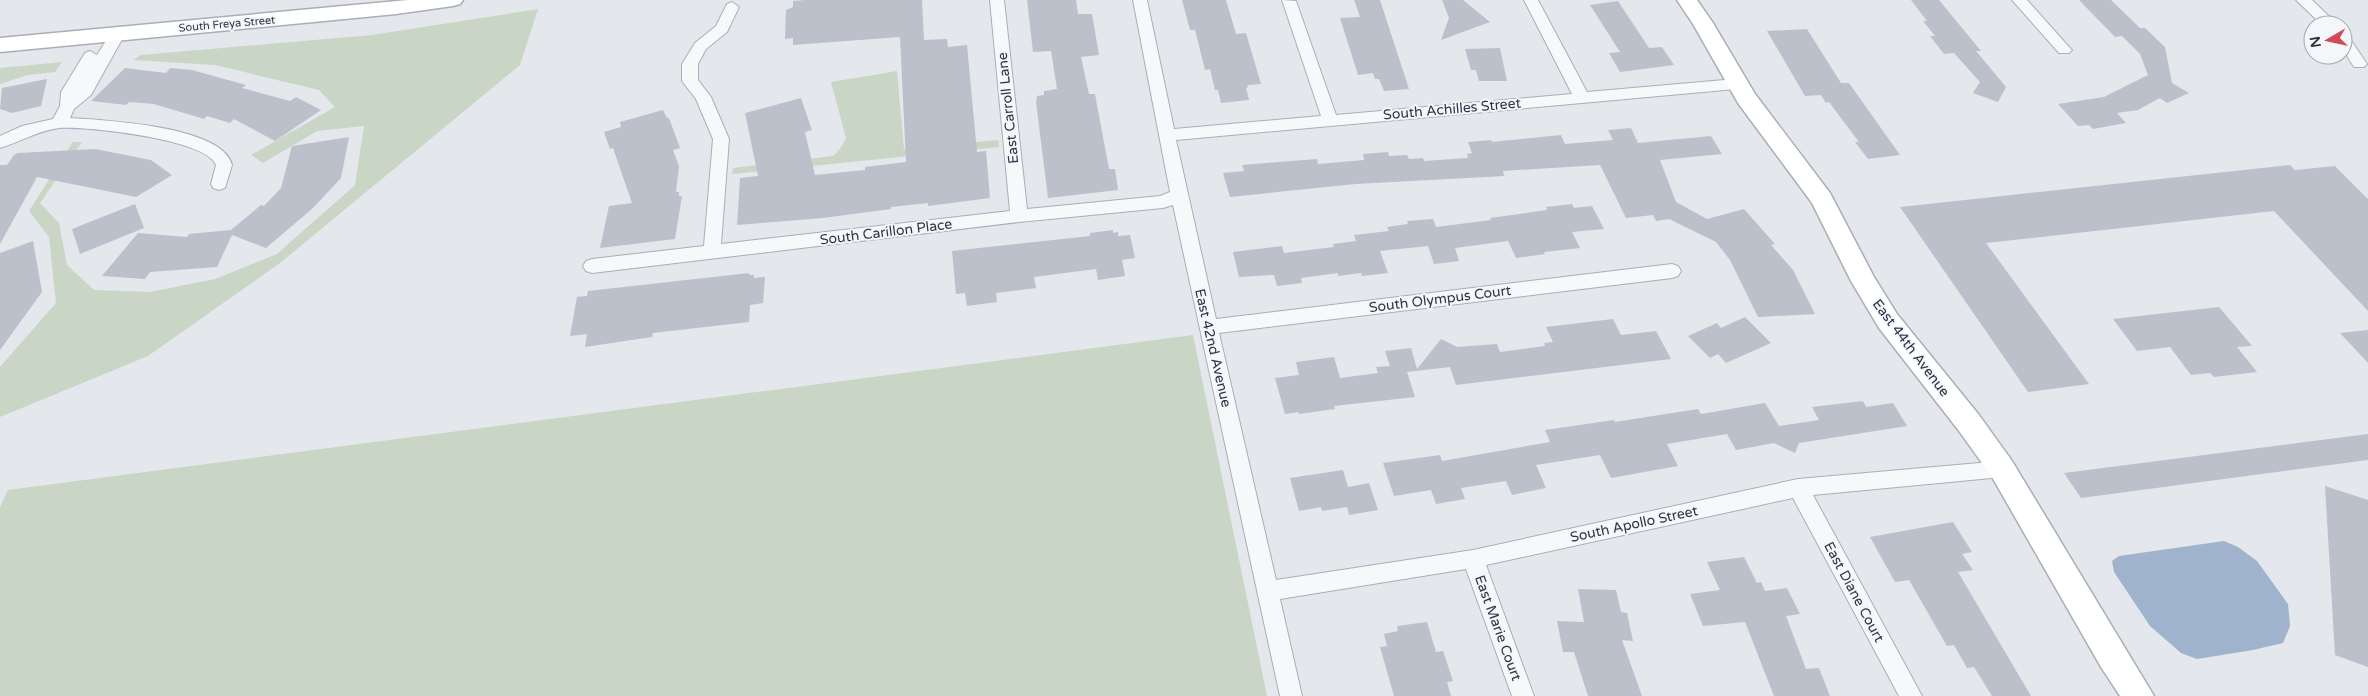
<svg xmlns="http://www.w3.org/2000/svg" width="2368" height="696" viewBox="0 0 2368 696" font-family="'Varela Round',sans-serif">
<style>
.green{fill:#c9d6c5}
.water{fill:#9fb4cc}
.building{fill:#bbc0ca}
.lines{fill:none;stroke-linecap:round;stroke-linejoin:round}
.street-casing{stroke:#a9aeb7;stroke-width:2}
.secondary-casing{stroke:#a9aeb7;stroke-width:3}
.street{fill:#f7f8fa;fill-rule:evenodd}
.secondary{fill:#fff;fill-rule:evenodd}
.labels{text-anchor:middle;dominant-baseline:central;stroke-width:4;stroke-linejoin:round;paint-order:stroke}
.far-street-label{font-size:11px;fill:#2b3445;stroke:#f4f6f9}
.street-label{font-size:14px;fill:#2b3445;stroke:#f4f6f9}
</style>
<rect width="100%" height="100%" fill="#e4e7ec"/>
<g class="green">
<path d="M538 9 520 65 280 263 148 356 0 417V367L56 303 49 237 29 211 73 142H82L40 203 59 223 67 265 94 290 150 292 215 279 277 254 355 185 364 126 317 131 263 163 251 155 335 107 319 90 215 65 133 60 141 55 372 35Z"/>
<path d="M62 62 55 72 28 75 0 84V68Z"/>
<path d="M897 71 904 149 998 140 999 147 732 174 733 168 833 156 840 149 846 138 831 82Z"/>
<path d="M1193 335 1267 696H0V507L8 490Z"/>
</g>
<path class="water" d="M2224 541 2238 547 2257 561 2288 604 2290 626 2283 643 2253 650 2197 659 2181 653 2150 626 2114 572 2112 561 2119 556Z"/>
<g class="building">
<path d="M805 0H922L924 40 947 39 948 47 967 45 977 152 986 151 990 198 928 206V203L891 207V209L823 218 737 225 740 178 758 176 745 113 801 98 812 130 805 132 815 175 865 170V167L906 162 900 37 793 45V38L785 39 786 10 793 7V1Z"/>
<path d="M1027 0H1076L1078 14H1092L1099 55 1081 57 1089 94H1095L1109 169H1115L1118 190 1048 198 1036 102 1037 96 1044 95V91L1057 89 1051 51 1033 52Z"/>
<path d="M1182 0H1226L1236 34 1246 33 1261 84 1247 85 1248 87 1246 88 1249 100 1221 103 1218 90H1215L1210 69 1205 70 1195 30H1190Z"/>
<path d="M1354 0H1380L1409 89 1384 91 1379 79H1375L1373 73 1358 75 1340 18 1360 17Z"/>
<path d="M1442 0H1463L1490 22 1441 40 1449 18Z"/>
<path d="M1911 0H1939L1981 51H1976L2006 87 1998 102 1973 93 1980 82 1954 53 1944 54 1930 36H1935L1923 21H1927Z"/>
<path d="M2079 0H2111L2140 28H2145L2165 47 2172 83 2189 93 2167 103 2160 98 2138 110 2117 113 2126 123 2093 129 2089 125 2078 126 2058 104 2104 97 2148 75 2140 54 2122 36 2115 37Z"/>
<path d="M1618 1 1649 48 1662 47 1674 65 1620 72 1609 53 1620 52 1590 5Z"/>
<path d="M1807 29 1841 83H1849L1900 155 1868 159 1855 142H1859L1829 102 1826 103 1821 95 1805 96 1767 31Z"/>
<path d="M1500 48 1507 81H1479L1476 70H1471L1465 49Z"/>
<path d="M125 68 166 73 170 68 192 70 246 85 242 88 290 101 296 97 321 110 275 141 234 119 230 123 207 116 204 119 154 104 129 102 126 105 91 101Z"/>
<path d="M47 79 41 106 12 113 0 109 2 88Z"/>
<path d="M663 110 667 118H669L680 148 673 150 679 166 676 192H679V196H682L675 239 600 248 609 206 632 203 613 148 610 149 604 132 621 127 620 122Z"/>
<path d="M1631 128 1638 143 1711 136 1722 154 1660 160 1676 202 1707 219 1744 209 1775 244 1771 245 1793 270 1815 314 1758 317 1730 260 1716 242 1669 219 1656 221 1653 215 1626 218 1600 165 1503 171 1504 176 1356 184 1230 197 1223 173 1244 171 1242 165 1317 159 1318 164 1364 160 1363 154 1388 152 1389 156 1407 155 1409 159 1423 158 1424 161 1468 158 1467 154 1472 153 1468 142 1491 140 1492 142 1561 135 1565 144 1613 140 1608 130Z"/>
<path d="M349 137 341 178 312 209 266 248 232 235 217 267 150 272 145 279 102 276 138 233 187 237 189 234 231 230 261 205 264 206 281 188 292 146Z"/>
<path d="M95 149 151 160 172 175 136 197 37 177 0 244V165H7L14 155 18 153Z"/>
<path d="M2290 165 2295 170 2335 166 2368 199V311L2274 211 1986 243 2089 384 2028 392 1900 207Z"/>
<path d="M135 204 144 228 80 254 72 229Z"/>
<path d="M1572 204 1574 208 1592 206 1604 229 1572 232 1580 248 1544 252 1545 254 1516 258 1508 241 1455 248 1459 261 1434 264 1428 246 1380 251 1388 273 1362 276 1361 273 1338 276V273L1301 278 1302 283 1277 286 1274 275 1239 277 1233 252 1282 246 1284 253 1334 247 1333 244 1356 241 1354 235 1389 231 1387 227 1408 224 1407 221 1433 219 1436 227 1491 220 1490 218 1547 210 1546 207Z"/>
<path d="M1113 230V233L1118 232V236L1130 235 1135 258 1122 260 1125 276 1098 280 1096 269 1034 277 1036 288 996 293 997 302 967 306 965 293 956 294 952 251 1090 236V233Z"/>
<path d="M33 241 42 292 0 350V253Z"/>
<path d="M749 273V275H754V278L765 277 763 303 750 305 749 322 653 333 652 337 585 347 587 334 570 336 577 297 587 296 588 291Z"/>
<path d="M2219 307 2252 346 2237 347 2257 372 2214 377 2210 373 2191 375 2170 347 2137 351 2113 319Z"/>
<path d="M1745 317 1771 343 1726 363 1718 354 1710 358 1688 336 1717 323 1721 328Z"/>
<path d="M1613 319 1621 335 1656 331 1671 359 1456 385 1450 367 1407 372 1415 397 1334 406 1335 409 1299 414V412L1285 414 1275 378 1299 375 1296 362 1334 357 1340 378 1378 373 1376 367 1390 366 1385 351 1411 348 1417 369 1441 339 1457 347 1497 344 1500 352 1545 346 1544 343 1553 342 1546 327Z"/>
<path d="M2368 330V363L2340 333Z"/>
<path d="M1863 401 1866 407 1893 403 1907 426 1799 443 1795 453 1774 443 1736 450 1727 434 1667 444 1678 466 1611 478 1600 455 1536 465 1546 488 1512 495 1506 481 1461 488 1465 499 1436 504 1431 490 1394 496 1383 463 1440 455 1442 461 1550 442 1545 430 1614 420 1615 422 1698 409 1701 414 1765 403 1779 426 1819 420 1812 407Z"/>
<path d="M2368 434V460L2081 498 2064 473Z"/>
<path d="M1343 470 1348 487 1369 483 1378 510 1349 515 1347 507 1322 511 1321 507 1299 511 1290 478Z"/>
<path d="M2325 486 2368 500V667L2335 655Z"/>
<path d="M1953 522 1972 552 1962 554 1973 570 1958 572 2031 696H1992L1974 667 1967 668 1954 645 1947 646 1909 580 1895 582 1870 537Z"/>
<path d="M1744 557 1757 583 1761 582 1765 591 1787 588 1800 614 1786 616 1806 669 1819 668 1830 696H1774L1745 622 1703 626 1690 594 1720 590 1707 562Z"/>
<path d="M1578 589 1616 590 1621 612 1627 613 1633 641 1622 640 1642 696H1588L1574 652H1563L1557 621 1584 622Z"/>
<path d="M1427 622 1436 652 1443 651 1453 681 1447 682 1451 696H1394L1380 647 1387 646 1384 634 1398 631 1397 626Z"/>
</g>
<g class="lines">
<defs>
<g id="street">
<path d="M990 0H1004L1027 209 1160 196 1170 192 1133 0H1147L1174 129 1321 116 1282 0 1296 1 1336 115 1572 94 1524 0H1538L1587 92 1736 79 1742 80 1744 84 1742 88 1736 89 1176 140 1216 319 1672 264 1678 266 1681 271 1678 276 1672 278 1219 333 1276 580 1473 550 1798 479 2002 461 2009 463 2012 469 2009 475 2002 477 1813 495 1922 696H1899L1793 498 1486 565 1534 696H1512L1466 569 1280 599 1302 696H1280L1173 205 1163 208 1019 222 592 273 586 271 583 266 586 261 592 259 704 246 713 139 696 99 682 81V64L695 43 716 26 727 4 732 2 739 7 727 32 706 49 698 64V80L711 97 729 139 721 244 1010 211Z"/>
<path d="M2012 0H2027L2069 47 2072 50 2069 53H2059Z"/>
<path d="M2296 0H2312L2338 25H2322Z"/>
<path d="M117 29 125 34 91 95 74 109 70 118C104 120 223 126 232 165L225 188 219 190 213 188 211 184 216 165C207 139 85 126 59 128 37 131 20 142 0 148V136L22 126 53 119 60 106 61 92 85 53 90 51 97 55 112 31Z"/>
<path d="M2343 34 2348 36 2367 64 2364 67H2354C2346 55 2343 49 2343 34Z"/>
</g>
<g id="secondary">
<path d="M408 0H463L460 4 453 6 396 14 0 52V38Z"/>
<path d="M1677 0H1697L1713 23 1755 94 1830 193 1874 277 1897 314 1979 415 2012 461 2154 696H2120L2101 667 1992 477 1959 431 1879 328 1851 281 1812 203 1738 103 1693 24Z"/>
</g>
</defs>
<use href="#street" class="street-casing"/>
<use href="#secondary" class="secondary-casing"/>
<use href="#street" class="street"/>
<use href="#secondary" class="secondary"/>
</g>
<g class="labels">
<g class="far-street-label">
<text transform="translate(227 24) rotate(-5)">South Freya Street</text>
</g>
<g class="street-label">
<text transform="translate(1008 108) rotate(-96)">East Carroll Lane</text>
<text transform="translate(1452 109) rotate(-5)">South Achilles Street</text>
<text transform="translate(886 232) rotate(-7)">South Carillon Place</text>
<text transform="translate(1440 299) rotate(-7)">South Olympus Court</text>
<text transform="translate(1213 348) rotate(77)">East 42nd Avenue</text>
<text transform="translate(1911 348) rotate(53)">East 44th Avenue</text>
<text transform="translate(1634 524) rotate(-12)">South Apollo Street</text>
<text transform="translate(1854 592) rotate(62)">East Diane Court</text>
<text transform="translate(1498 628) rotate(70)">East Marie Court</text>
</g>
</g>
<g transform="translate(2328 40) rotate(261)"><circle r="24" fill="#f4f6f9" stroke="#a4a8b1"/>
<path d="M0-4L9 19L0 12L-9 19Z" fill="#d1495b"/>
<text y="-8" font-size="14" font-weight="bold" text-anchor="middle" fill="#2b3445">N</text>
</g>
</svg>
